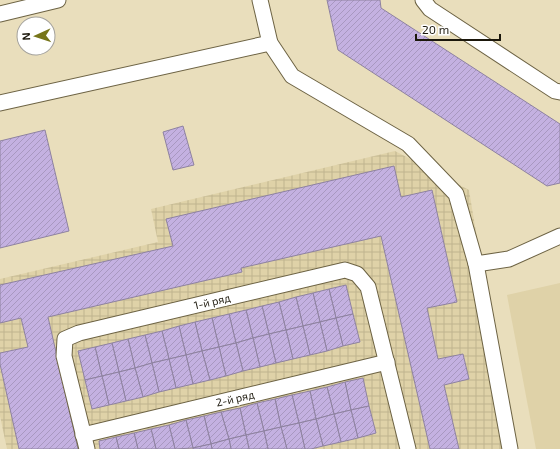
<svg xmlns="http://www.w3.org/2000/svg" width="560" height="449" viewBox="0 0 560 449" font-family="'Exo 2',sans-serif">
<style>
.built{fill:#dfd2a8}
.industrial{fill:url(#industrial-grid)}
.building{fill:url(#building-hatch);stroke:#8e82a0}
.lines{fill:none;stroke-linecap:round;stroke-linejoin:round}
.lane-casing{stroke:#6d6344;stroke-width:17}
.lane{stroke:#fff;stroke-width:15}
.labels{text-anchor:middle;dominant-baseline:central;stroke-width:3;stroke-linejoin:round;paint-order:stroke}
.street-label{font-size:11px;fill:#1b170b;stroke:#fff}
</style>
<defs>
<pattern id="industrial-grid" width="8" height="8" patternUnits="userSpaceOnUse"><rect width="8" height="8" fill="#dfd2a8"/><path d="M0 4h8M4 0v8" fill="none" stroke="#bfb48f"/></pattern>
<pattern id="building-hatch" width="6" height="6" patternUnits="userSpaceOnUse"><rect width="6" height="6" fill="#c4b1e1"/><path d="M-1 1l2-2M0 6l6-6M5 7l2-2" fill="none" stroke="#a898c0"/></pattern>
</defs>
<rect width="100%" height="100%" fill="#e9debc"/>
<path class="built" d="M560 283V449H536L507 295Z"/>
<path class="industrial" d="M395 151 469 190 512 449H7L0 416V279L158 242 151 209Z"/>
<g class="building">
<path d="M327 0H380L381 8 560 124V183L547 186 338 50Z"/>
<path d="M183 126 194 165 173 170 163 132Z"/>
<path d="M45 130 69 231 0 248V141Z"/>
<path d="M394 166 401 197 432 190 457 302 427 308 438 359 463 354 469 379 444 385 459 449H430L381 236 241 268 242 272 48 317 78 449H19L0 364V353L28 347 21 318 0 323V285L173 246 166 219Z"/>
<path d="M346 285 353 314 336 318 329 289Z"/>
<path d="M329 289 336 318 320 322 313 293Z"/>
<path d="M313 293 320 322 303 326 296 297Z"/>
<path d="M296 297 303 326 286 330 279 302Z"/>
<path d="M279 302 286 330 269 334 262 306Z"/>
<path d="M262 306 269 334 253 338 246 310Z"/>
<path d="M246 310 253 338 236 343 229 314Z"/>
<path d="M229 314 236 343 219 347 212 318Z"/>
<path d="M353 314 360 342 343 346 336 318Z"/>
<path d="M212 318 219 347 202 351 195 322Z"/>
<path d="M336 318 343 346 327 351 320 322Z"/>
<path d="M195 322 202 351 186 355 179 326Z"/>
<path d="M320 322 327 351 310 355 303 326Z"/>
<path d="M179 326 186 355 169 359 162 331Z"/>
<path d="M303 326 310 355 293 359 286 330Z"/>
<path d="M286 330 293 359 276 363 269 334Z"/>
<path d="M162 331 169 359 152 363 145 335Z"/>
<path d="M269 334 276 363 260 367 253 338Z"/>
<path d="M145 335 152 363 135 368 128 339Z"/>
<path d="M253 338 260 367 243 371 236 343Z"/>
<path d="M128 339 135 368 119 372 112 343Z"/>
<path d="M112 343 119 372 102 376 95 347Z"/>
<path d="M236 343 243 371 226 376 219 347Z"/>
<path d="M95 347 102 376 85 380 78 351Z"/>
<path d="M219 347 226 376 210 380 202 351Z"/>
<path d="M202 351 210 380 193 384 186 355Z"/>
<path d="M186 355 193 384 176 388 169 359Z"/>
<path d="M169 359 176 388 159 392 152 363Z"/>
<path d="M152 363 159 392 143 397 135 368Z"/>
<path d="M135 368 143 397 126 401 119 372Z"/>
<path d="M119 372 126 401 109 405 102 376Z"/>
<path d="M102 376 109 405 92 409 85 380Z"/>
<path d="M363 378 369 406 351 410 345 382Z"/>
<path d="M345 382 351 410 334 414 327 387Z"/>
<path d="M327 387 334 414 316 419 310 391Z"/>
<path d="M310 391 316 419 299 423 292 395Z"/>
<path d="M292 395 299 423 281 427 275 399Z"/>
<path d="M275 399 281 427 264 431 257 403Z"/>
<path d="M257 403 264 431 246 435 240 408Z"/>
<path d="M369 406 376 433 358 438 351 410Z"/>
<path d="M240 408 246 435 229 439 221 412Z"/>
<path d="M351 410 358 438 341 442 334 414Z"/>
<path d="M221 412 229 439 211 444 204 416Z"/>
<path d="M334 414 341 442 323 446 316 419Z"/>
<path d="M204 416 211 444 193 448 186 420Z"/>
<path d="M316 419 323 446 311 449H305L299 423Z"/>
<path d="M186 420 193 448 175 449 169 425Z"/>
<path d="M299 423 305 449H287L281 427Z"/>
<path d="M169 425 175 449H156L151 429Z"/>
<path d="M281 427 287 449H268L264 431Z"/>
<path d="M151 429 156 449H138L134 433Z"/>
<path d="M264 431 268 449H249L246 435Z"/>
<path d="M134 433 138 449H119L116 437Z"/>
<path d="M246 435 249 449H231L229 439Z"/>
<path d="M116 437 119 449H100L99 441Z"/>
<path d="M229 439 231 449H212L211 444Z"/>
<path d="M211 444 212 449H193V448Z"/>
</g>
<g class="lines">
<defs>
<g id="lane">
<path d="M260 0 270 43 292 76 408 144 456 194 476 264 510 449"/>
<path d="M423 0 430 9 555 91 560 92"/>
<path d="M0 14 58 0"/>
<path d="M0 103 270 43"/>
<path d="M476 264 509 259 560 236"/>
<path d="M83 435 387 362"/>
<path d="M87 449 64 356 65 339 79 333 345 270 357 274 368 287 408 449"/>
</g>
</defs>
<use href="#lane" class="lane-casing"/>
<use href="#lane" class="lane"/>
</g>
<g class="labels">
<g class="street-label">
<text transform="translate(212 301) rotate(-13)">1-й ряд</text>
<text transform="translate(235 398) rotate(-13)">2-й ряд</text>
</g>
</g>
<g transform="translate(36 36) rotate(267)"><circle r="19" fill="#ffffff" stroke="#a4a29d"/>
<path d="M0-3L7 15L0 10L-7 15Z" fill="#77751a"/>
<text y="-6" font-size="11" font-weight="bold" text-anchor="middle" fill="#1b170b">N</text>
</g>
<path d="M416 34v6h84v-6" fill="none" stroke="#1b170b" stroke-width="2"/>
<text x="422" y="34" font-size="12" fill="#1b170b" stroke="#ffffff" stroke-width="3" paint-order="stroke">20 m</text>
</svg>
